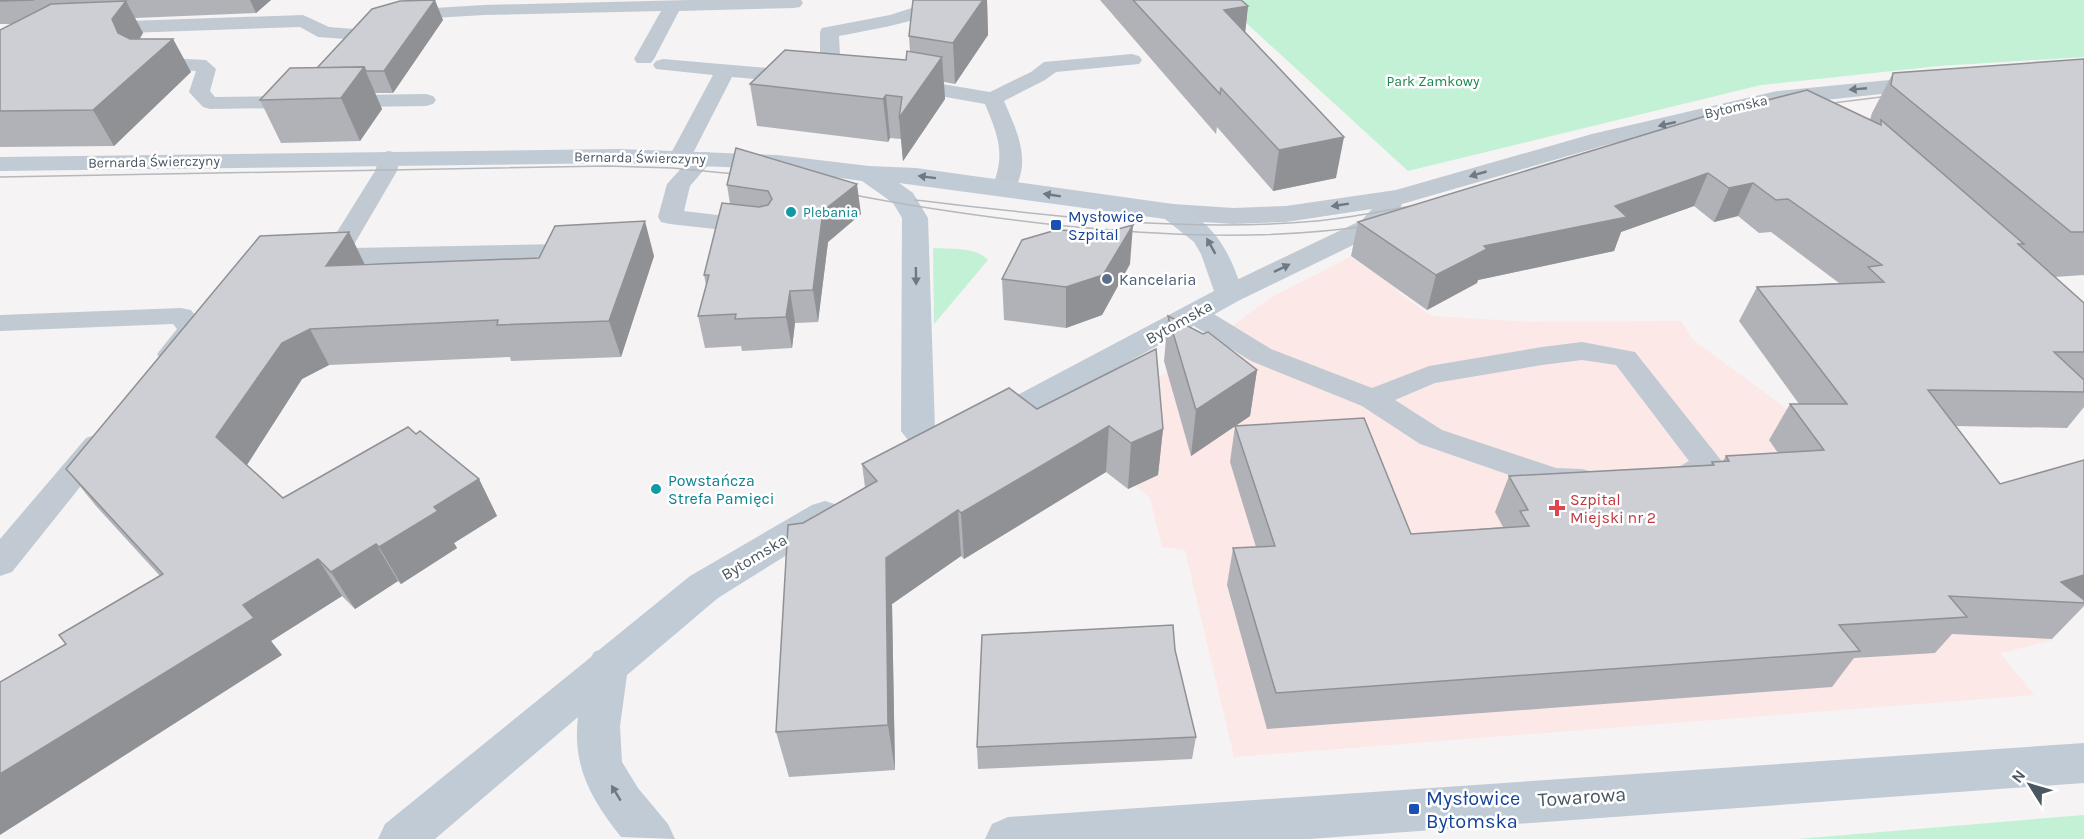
<svg xmlns="http://www.w3.org/2000/svg" width="2084" height="839" viewBox="0 0 2084 839" font-family="Karla,sans-serif">
<style>
.medical{fill:#fce8e6}
.green{fill:#c3f1d5}
.lines{fill:none;stroke-linecap:round;stroke-linejoin:round}
.lane{fill:#c1cad2;fill-rule:evenodd}
.street{fill:#c1cad2;fill-rule:evenodd}
.secondary{fill:#c1cbd6;fill-rule:evenodd}
.tram{stroke:#b5b8bd;stroke-width:1.5}
.wall{fill:#b0b2b7}
.shaded-wall{fill:#909195}
.building{fill:#cdcfd5;stroke:#909195;stroke-width:1.5}
.oneway{fill:#6e7983}
.oneway2{fill:#6e7984}
.culture-dot{fill:#0f9aa8;stroke:#fff;stroke-width:2}
.transit-dot{fill:#1a4fb4;stroke:#fff;stroke-width:2}
.service-dot{fill:#5c6f8a;stroke:#fff;stroke-width:2}
.health-dot{fill:#e0444e;stroke:#fff;stroke-width:2}
.labels{text-anchor:middle;dominant-baseline:central;stroke-width:5;stroke-linejoin:round;paint-order:stroke}
.far-park-label{font-size:14px;fill:#17864f;stroke:#fff}
.far-street-label{font-size:14px;fill:#4a5661;stroke:#fff}
.far-culture-label{font-size:14px;fill:#0d838f;stroke:#fff;text-anchor:start}
.transit-label{font-size:16px;fill:#164399;stroke:#fff;text-anchor:start}
.service-label{font-size:16px;fill:#4e5e75;stroke:#fff;text-anchor:start}
.street-label{font-size:16px;fill:#4a5661;stroke:#fff}
.culture-label{font-size:16px;fill:#0d838f;stroke:#fff;text-anchor:start}
.health-label{font-size:16px;fill:#be3a42;stroke:#fff;text-anchor:start}
.near-street-label{font-size:20px;fill:#4a5661;stroke:#fff}
.near-transit-label{font-size:20px;fill:#164399;stroke:#fff;text-anchor:start}
</style>
<rect width="100%" height="100%" fill="#f5f3f3"/>
<path class="medical" d="M1350 257 1391 284 1403 296 1431 316 1529 322 1681 321 1693 340 1829 440 1926 532 2053 640 2000 653 2034 695 1234 757 1185 550 1162 547 1150 498 1070 428 1183 363 1270 298Z"/>
<g class="green">
<path d="M1221 0H2084V57L1939 66 1761 85 1408 171Z"/>
<path d="M933 248C948 249 978 247 988 260L934 324Z"/>
<path d="M2084 815V839H1797Z"/>
</g>
<g class="lines">
<g class="lane">
<path d="M689 0H801L803 3 800 7 794 8 679 11 654 59 651 63H637L634 59 661 11 484 15 401 20 395 19 392 15 395 11 401 10 484 5Z"/>
<path d="M921 0H939C939 2 939 7 938 9 932 20 854 33 839 36L840 55 868 74 871 78 868 82H854L820 57V32L822 28 890 15 921 5Z"/>
<path d="M303 15 329 27 366 30 368 34C360 46 351 65 334 61L331 57 345 39 318 37 300 27 99 34 92 32 90 28 92 24 99 22Z"/>
<path d="M1132 54 1139 56 1142 60 1139 64 1056 72 1045 80 1004 101C1017 131 1033 163 1012 193L1004 195 996 193 992 188C1006 153 998 136 985 104L906 90 899 88 896 84 899 80 906 78 990 92 1031 72 1044 62Z"/>
<path d="M147 57 206 60 216 69 210 91 215 97 426 94 433 96 436 100 433 104 426 106 210 109 203 107 189 92 196 71 140 67 137 63 140 59Z"/>
<path d="M663 59 801 71 808 73 811 77 808 81 801 83 732 77 690 159C697 152 702 151 711 153L714 158 690 186 684 211 759 220 768 222 771 227 768 232 759 234 670 224 661 222 658 217 667 184 687 162 680 164 672 162 669 157 713 75 656 69 653 65 656 61Z"/>
<path d="M389 151 397 153 400 158 397 171 352 248 562 244 571 247 575 252 571 257 562 260 335 264 326 261 322 256 375 171 381 153Z"/>
<path d="M1194 306 1204 308 1271 349 1372 388 1429 366 1542 347 1582 342 1635 352 1724 464C1716 477 1690 493 1675 495 1670 496 1666 494 1661 493L1656 485 1661 477 1689 461 1616 365 1582 360 1542 365 1435 383 1395 400 1442 430 1556 468 1582 469 1593 472 1598 480 1593 488C1577 493 1560 492 1544 487L1420 444 1362 406 1251 361 1184 320 1181 314 1184 308Z"/>
<path d="M181 308 191 310 205 329C193 346 184 366 161 360L157 354 177 329 173 324 0 331V315Z"/>
<path d="M97 434 108 438 112 445 108 452 12 572 0 576V539L86 438Z"/>
</g>
<path class="street" d="M1930 76 1938 78 1941 83 1938 88 1777 105 1606 145 1402 204 1399 211 1380 232 1240 300 1230 303 1220 300 1216 294 1220 288 1362 220 1372 209 1286 222 1233 224 1173 220 1164 218 1160 212 1164 206 1173 204 1233 208 1286 206 1396 190 1592 134 1777 91Z"/>
<g class="secondary">
<path d="M619 149 777 155 869 166 916 168 1173 204C1183 207 1189 212 1198 218 1225 240 1232 262 1244 294L1240 300 1000 433 988 436 976 433 971 425 976 417 1214 291 1201 254 1194 242 1165 219 899 183 913 193 928 218 935 429 952 452 947 460 935 464 923 460 901 431 902 218 893 203 862 181 777 169 619 163 0 171V157Z"/>
<path d="M825 501 838 505 843 514 838 523 718 598 627 675 620 726 622 762 638 788 668 824 675 839 621 837C591 799 572 766 578 717L435 839H378L385 824 591 657 594 652 599 650 690 576 812 505Z"/>
<path d="M2084 743V783L1309 839H985L992 824 1008 817Z"/>
</g>
<g class="tram">
<path d="M1817 105 1897 95"/>
<path d="M0 177 608 166 672 168 746 175"/>
<path d="M844 193C914 207 985 217 1056 225 1163 236 1267 241 1374 225"/>
<path d="M915 200C1039 214 1164 231 1289 223 1332 221 1374 213 1416 205"/>
</g>
</g>
<g class="wall">
<path d="M0 0H271L256 13 135 18 143 33 140 39H173L191 72 114 146 0 147V30L12 24H0Z"/>
<path d="M913 0H987L988 35 955 84 944 82 945 99 903 161 901 139 890 138 888 142 757 126 750 84 906 60 910 52 909 36Z"/>
<path d="M1100 0H1241L1248 6 1245 32 1336 178 1273 191 1217 127 1216 134Z"/>
<path d="M443 20 393 93H375L382 109 360 141 281 143 260 100 317 68Z"/>
<path d="M2084 59V275L2054 277 2084 303V407L2067 428 1956 426 2000 484 2084 460V606L2052 639 1952 634 1935 653 1854 658 1832 687 1267 729 1227 585 1233 548 1256 547 1230 462 1235 426 1411 534 1503 527 1495 512 1509 476 1710 465 1712 462 1723 461 1726 456 1778 453 1769 440 1790 404H1799L1739 321 1757 287 1839 283 1771 232 1759 233 1738 216 1714 222 1694 206 1621 232 1614 251 1478 280 1477 283 1427 310 1351 256 1358 222 1870 120 1872 113 1893 73Z"/>
<path d="M736 148 861 214 828 242 818 322 795 323 792 348 742 351 741 346 705 348 698 316 706 285 704 275 730 204 727 185Z"/>
<path d="M654 256 621 357 511 361 510 357 329 365 302 379 247 465 283 498 416 434 479 479 497 516 454 543 457 548 401 584 398 581 355 609 342 596 271 641 282 655 66 644 160 576 96 506 66 469 365 264Z"/>
<path d="M1130 264 1102 315 1066 328 1004 320 1002 279Z"/>
<path d="M1168 316 1257 370 1250 416 1191 456 1164 361Z"/>
<path d="M1037 409 1163 429 1158 475 1128 489 1106 472 964 559 961 556 892 604 895 770 789 777 776 732 803 523 865 487 862 464Z"/>
<path d="M1175 650 1196 737 1192 759 978 769 977 747Z"/>
</g>
<g class="shaded-wall">
<path d="M250 0H271L256 13Z"/>
<path d="M435 0 443 20 393 93 384 71Z"/>
<path d="M983 0H987L988 35 955 84 953 43Z"/>
<path d="M126 1 143 33 130 52 118 33 112 19Z"/>
<path d="M1248 6 1244 43 1224 10Z"/>
<path d="M173 39 191 72 114 146 93 110Z"/>
<path d="M942 57 945 99 903 161 899 118Z"/>
<path d="M364 67 382 109 360 141 341 98Z"/>
<path d="M886 95 890 138 888 142 883 99Z"/>
<path d="M1344 137 1336 178 1273 191 1279 150Z"/>
<path d="M1708 173 1694 206 1621 232 1614 251 1478 280 1477 283 1427 310 1436 275 1484 246 1615 206Z"/>
<path d="M1753 183 1738 216 1714 222 1729 188Z"/>
<path d="M857 184 861 214 828 242 818 322 813 290 823 211Z"/>
<path d="M645 221 654 256 621 357 609 321Z"/>
<path d="M1133 225 1130 264 1102 315 1066 328V287Z"/>
<path d="M349 232 366 267 326 266Z"/>
<path d="M790 291 795 323 792 348 786 317Z"/>
<path d="M310 329 329 365 302 379 241 474 216 437 282 343Z"/>
<path d="M1257 370 1250 416 1191 456 1196 410Z"/>
<path d="M1109 426 1106 472 964 559 961 513Z"/>
<path d="M1163 429 1158 475 1128 489 1131 443Z"/>
<path d="M479 479 497 516 454 543 457 548 401 584 379 547 434 507Z"/>
<path d="M958 510 961 556 892 604 895 770 888 725 886 558Z"/>
<path d="M376 544 398 581 355 609 331 572Z"/>
<path d="M318 559 342 596 271 641 282 655 0 835V774L243 605Z"/>
<path d="M2084 575V602L2061 582Z"/>
</g>
<g class="building">
<path d="M0 0H34L0 1Z"/>
<path d="M435 0 384 71H366L364 67 317 68 372 9 400 1Z"/>
<path d="M913 0H983L953 43 909 36Z"/>
<path d="M1133 0H1241L1248 6 1224 10 1344 137 1279 150 1221 88 1220 94Z"/>
<path d="M126 1 112 19 118 33 130 39H173L93 110 0 111V30L51 4Z"/>
<path d="M785 50 906 60 907 51 942 57 899 118 902 97 886 95 883 99 750 84Z"/>
<path d="M2084 59V232H2071L1891 85 1893 73Z"/>
<path d="M364 67 341 98 260 100 290 68Z"/>
<path d="M1807 90 1881 125V120L2024 244H2018L2084 303V352H2054L2084 380V392L1928 390 2000 484 2084 460V575L2061 582 2084 600V603L1949 596 1967 617 1839 625 1860 651 1276 693 1233 548 1275 546 1235 426 1364 418 1411 534 1529 526 1520 511 1528 510 1509 476 1714 465 1712 462 1729 461 1726 456 1824 450 1790 404H1847L1757 287 1884 282 1868 267 1882 265 1788 199 1776 200 1753 183 1729 188 1708 173 1615 206 1627 217 1484 246 1487 249 1436 275 1358 222 1709 115Z"/>
<path d="M736 148 857 184 823 211 813 290 790 291 786 317 735 319 736 314 698 316 709 275H704L722 203 759 207 768 205 772 199 768 191 727 185Z"/>
<path d="M645 221 609 321 497 325 498 320 310 329 282 343 216 437 283 498 408 427 416 434 420 431 479 479 434 507 438 511 379 547 376 544 331 572 318 559 243 605 254 618 0 774V682L66 644 59 635 163 574 66 469 260 236 349 232 326 266 539 258 555 226Z"/>
<path d="M1133 225 1103 275 1066 287 1002 279 1022 240 1056 230 1084 231 1092 236Z"/>
<path d="M1168 316 1203 334 1208 332 1257 370 1196 410Z"/>
<path d="M1156 349 1163 429 1131 443 1109 426 961 513 958 510 886 558 888 725 776 732 788 525 803 523 877 481 862 464 1009 388 1037 409Z"/>
<path d="M1173 625 1175 650 1196 737 977 747 982 635Z"/>
</g>
<defs><path id="oneway-solid" d="M-6-.8H1V-3.2L6.5 0L1 3.2V.8H-6Z" transform="scale(1.5)"/></defs>
<g class="oneway">
<use href="#oneway-solid" transform="translate(1858 89) rotate(175)"/>
<use href="#oneway-solid" transform="translate(1667 124) rotate(167)"/>
<use href="#oneway-solid" transform="translate(1478 174) rotate(164)"/>
<use href="#oneway-solid" transform="translate(1340 205) rotate(171)"/>
<use href="#oneway-solid" transform="translate(1282 268) rotate(-26)"/>
</g>
<g class="oneway2">
<use href="#oneway-solid" transform="translate(927 177) rotate(-173)"/>
<use href="#oneway-solid" transform="translate(1052 195) rotate(-171)"/>
<use href="#oneway-solid" transform="translate(1211 246) rotate(-119)"/>
<use href="#oneway-solid" transform="translate(916 276) rotate(89)"/>
<use href="#oneway-solid" transform="translate(616 793) rotate(-121)"/>
</g>
<g class="culture-dot">
<circle cx="791" cy="212" r="6"/>
<circle cx="656" cy="489" r="6"/>
</g>
<g class="transit-dot">
<rect x="1050" y="219" width="12" height="12" rx="3"/>
<rect x="1408" y="803" width="12" height="12" rx="3"/>
</g>
<circle class="service-dot" cx="1107" cy="279" r="6"/>
<path class="health-dot" d="M1554 499h6v6h6v6h-6v6h-6v-6h-6v-6h6z"/>
<g class="labels">
<g class="far-park-label">
<text x="1433" y="81">Park Zamkowy</text>
</g>
<g class="far-street-label">
<text transform="translate(1736 107) rotate(-13)">Bytomska</text>
<text transform="translate(640 158) rotate(1)">Bernarda Świerczyny</text>
<text transform="translate(154 162) rotate(-1)">Bernarda Świerczyny</text>
</g>
<g class="far-culture-label">
<text x="803" y="212">Plebania</text>
</g>
<g class="transit-label">
<text x="1068" y="216">Mysłowice<tspan x="1068" dy="18">Szpital</tspan></text>
</g>
<g class="service-label">
<text x="1119" y="279">Kancelaria</text>
</g>
<g class="street-label">
<text transform="translate(1179 322) rotate(-29)">Bytomska</text>
<text transform="translate(754 557) rotate(-31)">Bytomska</text>
</g>
<g class="culture-label">
<text x="668" y="480">Powstańcza<tspan x="668" dy="18">Strefa Pamięci</tspan></text>
</g>
<g class="health-label">
<text x="1570" y="499">Szpital<tspan x="1570" dy="18">Miejski nr 2</tspan></text>
</g>
<g class="near-street-label">
<text transform="translate(1582 797) rotate(-4)">Towarowa</text>
</g>
<g class="near-transit-label">
<text x="1426" y="798">Mysłowice<tspan x="1426" dy="23">Bytomska</tspan></text>
</g>
</g>
<g transform="translate(2030 785) rotate(307)" stroke="#ffffff" stroke-width="4.5" paint-order="stroke">
<path d="M0-4.5L10 22L0 15L-10 22Z" fill="#4a5661"/>
<text y="-9" font-size="16" font-weight="bold" text-anchor="middle" fill="#4a5661">N</text>
</g>
</svg>
